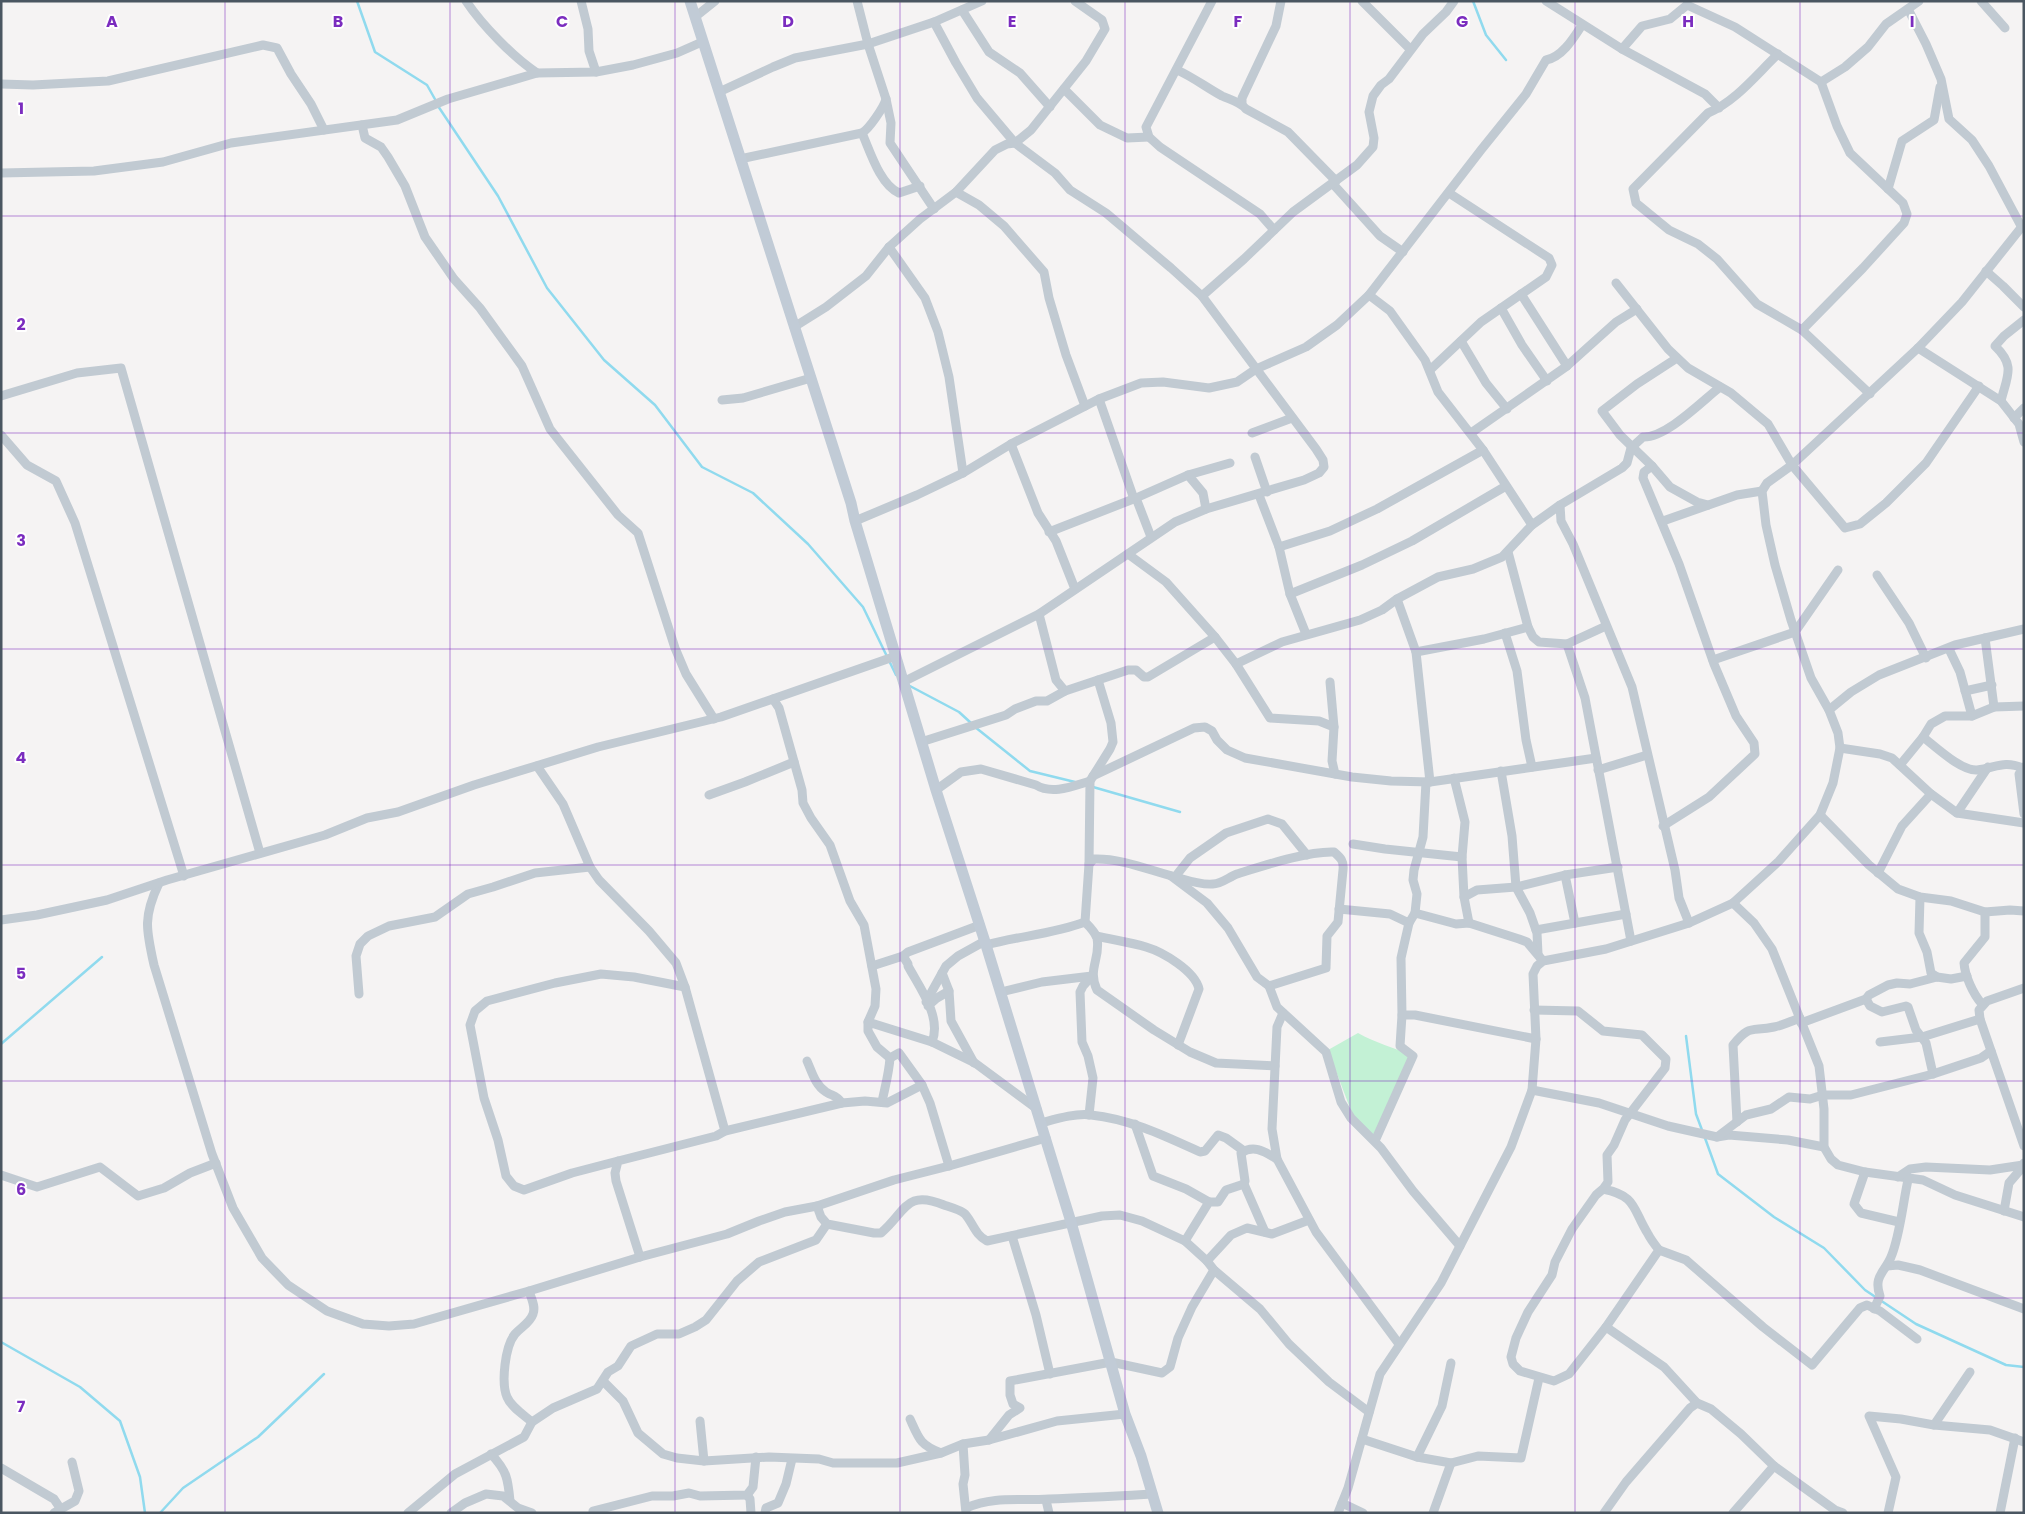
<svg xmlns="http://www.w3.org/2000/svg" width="2025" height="1514" viewBox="0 0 2025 1514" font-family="Poppins,sans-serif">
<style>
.green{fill:#c3f1d5}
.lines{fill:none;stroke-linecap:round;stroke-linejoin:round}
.stream{stroke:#90daee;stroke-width:2.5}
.minor{stroke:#c1cad2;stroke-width:9}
.secondary{stroke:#c1cbd6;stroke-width:11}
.grid{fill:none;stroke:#7b2cbf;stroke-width:1;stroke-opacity:0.55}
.grid-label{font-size:16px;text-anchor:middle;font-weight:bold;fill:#7b2cbf;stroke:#fff;stroke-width:4;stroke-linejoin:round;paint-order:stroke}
</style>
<rect width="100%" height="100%" fill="#f5f3f3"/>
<path class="green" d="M1358 1033C1375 1043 1394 1047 1412 1056L1374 1136 1353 1116 1328 1050Z"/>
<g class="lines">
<g class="stream">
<path d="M357 1 375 52 427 85 436 101"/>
<path d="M1473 1 1486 35 1506 60"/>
<path d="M438 106 498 196 547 288 604 360 655 405 702 467 753 493 808 544 863 607 896 675"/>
<path d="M908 685 959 712 971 723"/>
<path d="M975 727 1030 771 1075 782"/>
<path d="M1093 787 1180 812"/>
<path d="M1686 1036 1696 1114 1702 1130"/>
<path d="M1 1044 102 957"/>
<path d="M1705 1138 1718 1174 1774 1217 1824 1248 1865 1290 1916 1324 2006 1365 2024 1367"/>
<path d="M1 1342 80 1387 120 1421 140 1477 145 1513"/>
<path d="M160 1513 183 1488 258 1437 324 1374"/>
</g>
<g class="minor">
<path d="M466 1C482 25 513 57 537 73"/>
<path d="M581 1 588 29 589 51 596 72"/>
<path d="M857 1 868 44 886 99 891 123 890 143 934 209"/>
<path d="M1212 1 1146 127 1149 137 1160 147 1260 214 1274 230"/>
<path d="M1362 1 1410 49"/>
<path d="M1546 1 1622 49 1705 94 1719 108"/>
<path d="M1981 1 2005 28"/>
<path d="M1687 5 1735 27 1821 82 1837 126 1850 153 1903 203 1907 214 1904 223 1863 268 1802 330"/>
<path d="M1908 9 1926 44 1941 79 1949 119 1972 140 1989 166 2021 226H2024"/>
<path d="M962 10 989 52 1020 73 1050 107"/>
<path d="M695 17 715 1"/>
<path d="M1622 49 1642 26 1670 19 1687 5"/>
<path d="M1778 54C1756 75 1736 101 1708 113L1633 189 1636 203 1669 230 1698 244 1717 259 1757 304 1802 330 1870 394"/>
<path d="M1177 70C1193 77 1207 88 1222 96 1231 100 1240 102 1246 109L1288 132 1336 181"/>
<path d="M1821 82 1845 67 1868 47 1886 24 1919 1"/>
<path d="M1 84 33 85 108 81 263 45 277 48 291 74 311 104 324 130"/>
<path d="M1064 89 1100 125 1127 138 1149 137"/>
<path d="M719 92 773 67 795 58 868 44 934 22 982 1"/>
<path d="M1242 104V98L1276 26 1281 1"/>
<path d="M362 125 365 138 381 147 388 157 405 186 425 237 454 279 480 308 522 366 550 429 618 515 638 533 675 648 686 674 714 719"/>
<path d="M862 133C870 151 880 185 899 193L920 186"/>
<path d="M740 159 862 133C869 129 884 107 886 99"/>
<path d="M1 173 94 171 163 162 231 143 397 120 448 99 537 73 596 72 633 65 677 53 702 42"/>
<path d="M1333 184 1380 236 1403 252"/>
<path d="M1888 189 1902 141 1934 120 1940 87"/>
<path d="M956 192 979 205 1004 226 1044 272 1049 298 1066 355 1085 406"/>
<path d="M889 247 925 298 938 332 949 377 963 473"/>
<path d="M1986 271 2003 286 2024 307"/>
<path d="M1616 283 1668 349 1688 368 1731 393 1768 424 1792 465 1845 528 1860 524 1886 503 1926 463 1979 386"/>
<path d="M1521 294 1567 366"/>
<path d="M1369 295 1390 311 1425 360 1438 392 1483 450 1532 525"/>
<path d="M1202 296 1244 259 1293 212 1357 165 1373 147 1374 138 1369 112 1373 96 1381 85 1389 79 1423 34 1446 12 1454 1"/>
<path d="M1501 308 1522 345 1547 381"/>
<path d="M794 327 826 307 866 276 889 247 920 219 956 192 995 150 1007 144 1015 143 1031 130 1086 61 1105 29 1102 20 1075 1"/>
<path d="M1461 341 1486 383 1507 409"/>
<path d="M1918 348 2001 401 2019 424 2024 442"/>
<path d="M1677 358 1637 384 1602 411 1620 435 1652 466 1670 487 1697 502 1708 505"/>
<path d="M1430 370 1481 322 1546 277 1552 265 1549 258 1449 193"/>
<path d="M1 396 77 373 121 368 260 853"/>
<path d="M1099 399 1134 499"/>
<path d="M722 400 743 398 811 378"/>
<path d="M2001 401C2007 376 2016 366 1995 346L2004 336 2024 320"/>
<path d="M2014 418 2024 408"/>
<path d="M1252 433 1292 418"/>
<path d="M1471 433 1567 366 1616 322 1637 309"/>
<path d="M1 435 27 465 56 481 75 523 184 876"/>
<path d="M1011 444 1038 513 1056 541 1075 589"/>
<path d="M1255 457 1267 492"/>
<path d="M1652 466 1644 472 1643 478 1679 564 1714 664 1736 716 1754 743 1755 754 1709 797 1663 826"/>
<path d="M1188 475 1203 493 1206 509"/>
<path d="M1259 495 1279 547 1290 594 1306 634"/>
<path d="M1136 498 1151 537"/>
<path d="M1560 505 1561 521 1573 544 1632 687 1675 870 1679 898 1689 923"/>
<path d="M855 521 917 495 963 473 1011 444 1099 399 1141 383 1163 382 1209 388 1237 382 1256 369 1306 347 1337 325 1369 295 1481 150 1526 94 1546 60C1562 57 1573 39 1582 25"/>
<path d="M1663 521 1737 495 1762 491"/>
<path d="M1049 532 1136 498 1188 475 1230 463"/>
<path d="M1279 547 1330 531 1377 509 1483 450"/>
<path d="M1508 552 1528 627 1533 637 1539 642 1567 644 1606 626"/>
<path d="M1128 554 1166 582 1215 637 1236 664 1270 718 1319 721 1334 727"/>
<path d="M1877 575 1909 623 1926 658"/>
<path d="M1290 594 1362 565 1412 541 1506 486"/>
<path d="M1397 599 1416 652 1430 782"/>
<path d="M1039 614 1056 680 1065 691"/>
<path d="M1505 633 1517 671 1526 740 1532 767"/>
<path d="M1985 638 1994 707"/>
<path d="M1567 644 1585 698 1631 941"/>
<path d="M1949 649 1960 672 1972 716"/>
<path d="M1416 652 1484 639 1528 627"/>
<path d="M1713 660 1795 632 1838 570"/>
<path d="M1236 664 1282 642 1360 620 1382 610 1397 599 1438 577 1473 569 1502 557 1532 525 1560 505 1622 468 1627 463 1631 448 1643 437C1666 438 1701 402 1720 387"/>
<path d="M1098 680 1111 723 1113 742 1110 749 1090 781 1089 864 1085 922C1089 926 1095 932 1097 938 1101 958 1087 969 1097 990L1154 1030 1190 1052 1216 1063 1275 1066"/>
<path d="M903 682 1039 614 1175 522 1206 509 1304 480 1319 473 1324 467 1323 460 1316 449 1202 296 1171 268 1106 213 1070 190 1055 173 1015 143 977 98 956 63 934 22"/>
<path d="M1330 682 1334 727 1332 761 1335 774"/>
<path d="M1965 691 1992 685"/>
<path d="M773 699 779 708 802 790 803 803 811 818 830 845 850 901 864 925 876 989 875 1006 868 1022V1031L877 1047 890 1058 899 1053 922 1085 930 1103 949 1166"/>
<path d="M1829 710 1851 692 1879 675 1955 645 2024 629"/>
<path d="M1923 737C1936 747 1961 771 1977 770 1996 768 2003 760 2023 768"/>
<path d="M921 742 1006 715 1015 709 1036 701H1047L1065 691 1128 670H1136L1144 677H1148L1215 637"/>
<path d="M1840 748 1880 754 1892 758 1931 794 1957 813 2024 823"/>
<path d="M1900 765 1923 737 1931 724 1945 716H1972L1994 707 2024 706"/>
<path d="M537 766 563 804 590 867 599 880 649 931 676 963 685 987 725 1131"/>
<path d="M2024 767 2019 774 2024 814"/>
<path d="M1598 770 1647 755"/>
<path d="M1501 771 1512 836 1516 887 1530 913 1537 933 1538 954"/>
<path d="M1093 776 1194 728 1205 727 1212 731 1217 740 1227 750 1245 758 1352 777 1391 781 1430 782 1596 758"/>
<path d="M1454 778 1465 822 1462 857 1464 897 1469 923"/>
<path d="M936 790 961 772 981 769 1036 785C1052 795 1073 786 1090 781"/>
<path d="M709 795 745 782 794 762"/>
<path d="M1957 813 1988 767"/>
<path d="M1820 815 1869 865 1898 889 1920 897 1951 901 1985 912 2010 910 2024 911"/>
<path d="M1353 844 1385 849 1462 857"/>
<path d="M1089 864 1094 859C1122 858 1151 871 1179 878 1189 881 1202 885 1213 884 1221 884 1229 877 1237 874 1263 866 1307 851 1334 852 1341 858 1344 861 1343 870L1338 922 1327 936 1326 968 1269 986"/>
<path d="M1878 873 1902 826 1931 794"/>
<path d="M1565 875 1575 923"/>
<path d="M1171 876 1207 903 1228 928 1257 977 1269 986 1277 1007 1326 1052 1341 1102 1351 1118 1381 1148 1413 1191 1460 1246"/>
<path d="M1175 877 1190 858 1226 833 1268 819 1282 824 1307 855"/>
<path d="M159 883C143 917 146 929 154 965L212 1154 233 1208 262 1258 288 1285 327 1311 363 1324 389 1326 414 1324 529 1291 640 1257 727 1234 759 1221 785 1212 817 1206 894 1180 949 1166 1046 1138"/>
<path d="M1464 897 1477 890 1516 887 1565 875 1618 867"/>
<path d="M1920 897 1919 933 1927 952 1931 973 1937 977"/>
<path d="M1733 903 1754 923 1772 949 1819 1066 1824 1109V1147L1831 1159 1838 1165 1865 1172 1923 1180 1955 1195 2024 1217"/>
<path d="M1339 909 1390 914 1409 923 1415 913 1456 924 1469 923 1519 939 1527 942 1543 961"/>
<path d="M1415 913 1417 894 1413 880 1414 870 1423 837 1426 782"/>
<path d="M1 920 37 915 107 900 167 880 325 835 367 818 398 812 474 785 598 747 721 717 896 656"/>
<path d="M1536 930 1626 914"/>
<path d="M1096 936C1113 940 1130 942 1146 947 1163 952 1195 971 1199 989L1178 1045"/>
<path d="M986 945C1019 936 1053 934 1085 922"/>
<path d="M903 956 908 964V966C920 988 942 1017 932 1042"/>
<path d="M872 966 903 956 908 952 980 925"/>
<path d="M942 973 949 991 951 1021 974 1063"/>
<path d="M2024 988 1987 1001 1979 1010 1980 1019 2024 1146"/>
<path d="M1001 992 1042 982 1092 976"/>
<path d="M359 994 356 956 360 944 368 936 389 926 435 917 468 894 493 887 535 873 590 867"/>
<path d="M1866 999 1870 1006 1882 1012 1906 1006 1908 1007 1916 1030 1926 1043 1933 1074"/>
<path d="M926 1002 946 966 958 956 985 941"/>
<path d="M1982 1004C1973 994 1965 976 1964 963L1985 937V912"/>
<path d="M928 1006 937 998 949 991"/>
<path d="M1534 1010 1578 1011 1603 1031 1642 1035 1666 1059 1665 1068 1625 1120 1614 1145 1607 1155 1608 1182 1603 1189 1596 1195 1572 1229 1555 1262 1552 1275 1528 1312 1516 1338 1511 1357 1513 1364 1520 1371 1554 1381 1569 1374 1606 1327 1659 1250C1655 1245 1651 1240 1648 1234 1632 1208 1637 1196 1603 1189"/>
<path d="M1283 1013 1277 1027 1272 1129 1277 1159 1316 1232 1399 1344"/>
<path d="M1402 1015H1415L1536 1039"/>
<path d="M868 1022 932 1042 975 1063 1037 1109"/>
<path d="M1801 1023 1866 999 1869 995 1888 985 1897 983 1910 984 1937 977 1951 979 1967 976"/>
<path d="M1880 1042 1922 1037 1980 1019"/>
<path d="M807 1061C812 1072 815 1085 826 1092 834 1097 835 1094 842 1103"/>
<path d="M1532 1090 1599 1103 1668 1126 1717 1137 1729 1135 1788 1140 1824 1147"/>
<path d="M882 1102C885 1087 889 1073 890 1058"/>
<path d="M1089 1115 1093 1078 1088 1056 1082 1042 1080 992 1083 986 1092 976"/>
<path d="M1737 1122 1733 1045C1750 1024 1751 1032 1774 1027 1783 1025 1792 1021 1800 1018"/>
<path d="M1041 1123C1056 1119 1075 1113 1091 1115 1130 1119 1165 1136 1200 1152L1205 1151 1218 1135 1226 1138 1244 1151"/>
<path d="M1135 1124 1153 1176 1186 1189 1209 1202"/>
<path d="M1717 1137 1746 1115 1771 1109 1789 1097 1810 1099 1823 1095H1851L1933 1074 1981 1058 1991 1051"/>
<path d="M1375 1141 1413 1056 1400 1046 1402 1015 1401 958 1409 923"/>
<path d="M618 1161 572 1173 524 1190 514 1186 506 1176 498 1140 484 1098 470 1025 475 1011 487 1001 555 983 601 974 634 977 685 987"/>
<path d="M1865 1172 1854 1204 1861 1213 1899 1222"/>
<path d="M1 1175 37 1187 100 1167 138 1196 164 1188 190 1173 216 1163"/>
<path d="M1898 1177 1910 1169 1926 1167 1990 1170 2023 1165"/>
<path d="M817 1206 821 1217 827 1224 874 1233H881C906 1212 905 1189 944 1205 950 1207 961 1210 965 1214 973 1223 975 1235 987 1241L1102 1216 1120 1215 1142 1221 1185 1241 1207 1261 1214 1270 1260 1309 1289 1344 1329 1382 1369 1412"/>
<path d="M2004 1211 2009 1183 2021 1169 2024 1163"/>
<path d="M1265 1232 1244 1184 1245 1181 1241 1153C1254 1144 1265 1152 1277 1159"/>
<path d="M1012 1236 1036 1315 1050 1374"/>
<path d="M1185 1241 1209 1202H1218L1226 1190 1244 1184"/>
<path d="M1659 1250 1686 1260 1763 1327 1812 1365 1860 1308 1867 1305 1880 1311 1917 1339"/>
<path d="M640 1257 616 1181 615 1173 618 1161 716 1136 725 1131 842 1103 865 1101 887 1103 922 1085"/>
<path d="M1207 1261 1231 1235 1247 1228 1272 1234 1309 1220"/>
<path d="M1887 1266 1898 1265 1920 1270 2024 1309"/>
<path d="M529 1291C531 1298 536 1306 533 1314 530 1323 521 1327 515 1334 505 1346 501 1383 507 1397 511 1407 524 1415 532 1422"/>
<path d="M1874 1309 1880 1296C1873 1276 1885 1272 1891 1257 1900 1236 1903 1202 1908 1180"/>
<path d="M1606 1327 1664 1367 1697 1403 1711 1409 1741 1434 1774 1466 1835 1510 1843 1513"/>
<path d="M603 1381 623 1401 638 1433 663 1454 677 1458 704 1461 769 1457 819 1459 833 1463H897L941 1453 963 1444 989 1440 1057 1421 1125 1414"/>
<path d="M910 1419C919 1439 920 1445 941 1453"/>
<path d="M700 1421 704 1461"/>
<path d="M1934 1425 1990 1430 2024 1442"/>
<path d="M1362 1439 1417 1457 1451 1463 1478 1456 1521 1458 1539 1378"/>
<path d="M989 1440 1009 1415 1020 1408 1013 1404 1010 1395V1381L1111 1362 1162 1373 1170 1367 1178 1338 1192 1307 1214 1270"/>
<path d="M963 1444 965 1475 963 1484 966 1513"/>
<path d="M491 1454C507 1471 508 1479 510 1501"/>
<path d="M1417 1457 1442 1406 1451 1363"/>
<path d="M1 1468 54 1499 60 1508"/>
<path d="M747 1495 750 1499 751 1513"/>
<path d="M1046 1500 1049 1513"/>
<path d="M1342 1503 1363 1513"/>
<path d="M966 1508C995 1496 1019 1501 1049 1499 1084 1498 1118 1496 1153 1494"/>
<path d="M593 1511 652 1496H673L689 1493 700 1496 747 1495 753 1487 756 1457"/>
<path d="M54 1513 75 1501 79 1491 72 1462"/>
<path d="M408 1513 455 1474 524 1437 532 1422 553 1408 597 1389 608 1372 618 1366 631 1346 657 1334H679L695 1327 706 1320 737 1281 759 1262 816 1240 827 1224"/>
<path d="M451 1513 465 1503 486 1494 503 1496 518 1508 532 1513"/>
<path d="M765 1513 766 1508 778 1503 786 1484 792 1459"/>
<path d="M1338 1513 1348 1488 1380 1374 1441 1283 1511 1147 1532 1090 1536 1039 1533 974 1537 966 1543 961 1606 949 1689 923 1733 903 1779 861 1820 815 1833 783 1840 748 1838 733 1829 710 1811 678 1791 620 1775 565 1766 525 1762 491 1767 483 1792 465 1918 348 1962 302 2024 224"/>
<path d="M1433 1513 1451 1463"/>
<path d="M1604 1513 1626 1482 1690 1408 1697 1403"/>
<path d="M1733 1513 1774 1466"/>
<path d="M1888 1513 1896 1477 1869 1416 1901 1419 1934 1425 1970 1372"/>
<path d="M2000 1513 2015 1438"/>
</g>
<path class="secondary" d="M690 1 851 503 855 521 936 790 986 945 1071 1222 1125 1414 1141 1456 1158 1513"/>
</g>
<path class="grid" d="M225 1V1513M450 1V1513M675 1V1513M900 1V1513M1125 1V1513M1350 1V1513M1575 1V1513M1800 1V1513M1 216H2024M1 433H2024M1 649H2024M1 865H2024M1 1081H2024M1 1298H2024"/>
<g class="grid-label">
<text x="112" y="27">A</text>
<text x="338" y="27">B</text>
<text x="562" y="27">C</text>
<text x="788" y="27">D</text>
<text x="1012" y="27">E</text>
<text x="1238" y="27">F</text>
<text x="1462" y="27">G</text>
<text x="1688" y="27">H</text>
<text x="1912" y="27">I</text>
<text x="21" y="114">1</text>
<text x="21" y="330">2</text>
<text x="21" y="546">3</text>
<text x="21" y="763">4</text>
<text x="21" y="979">5</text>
<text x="21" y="1195">6</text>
<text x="21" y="1412">7</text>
</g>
<rect width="2025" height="1514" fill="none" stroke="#4a5661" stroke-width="5"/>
</svg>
